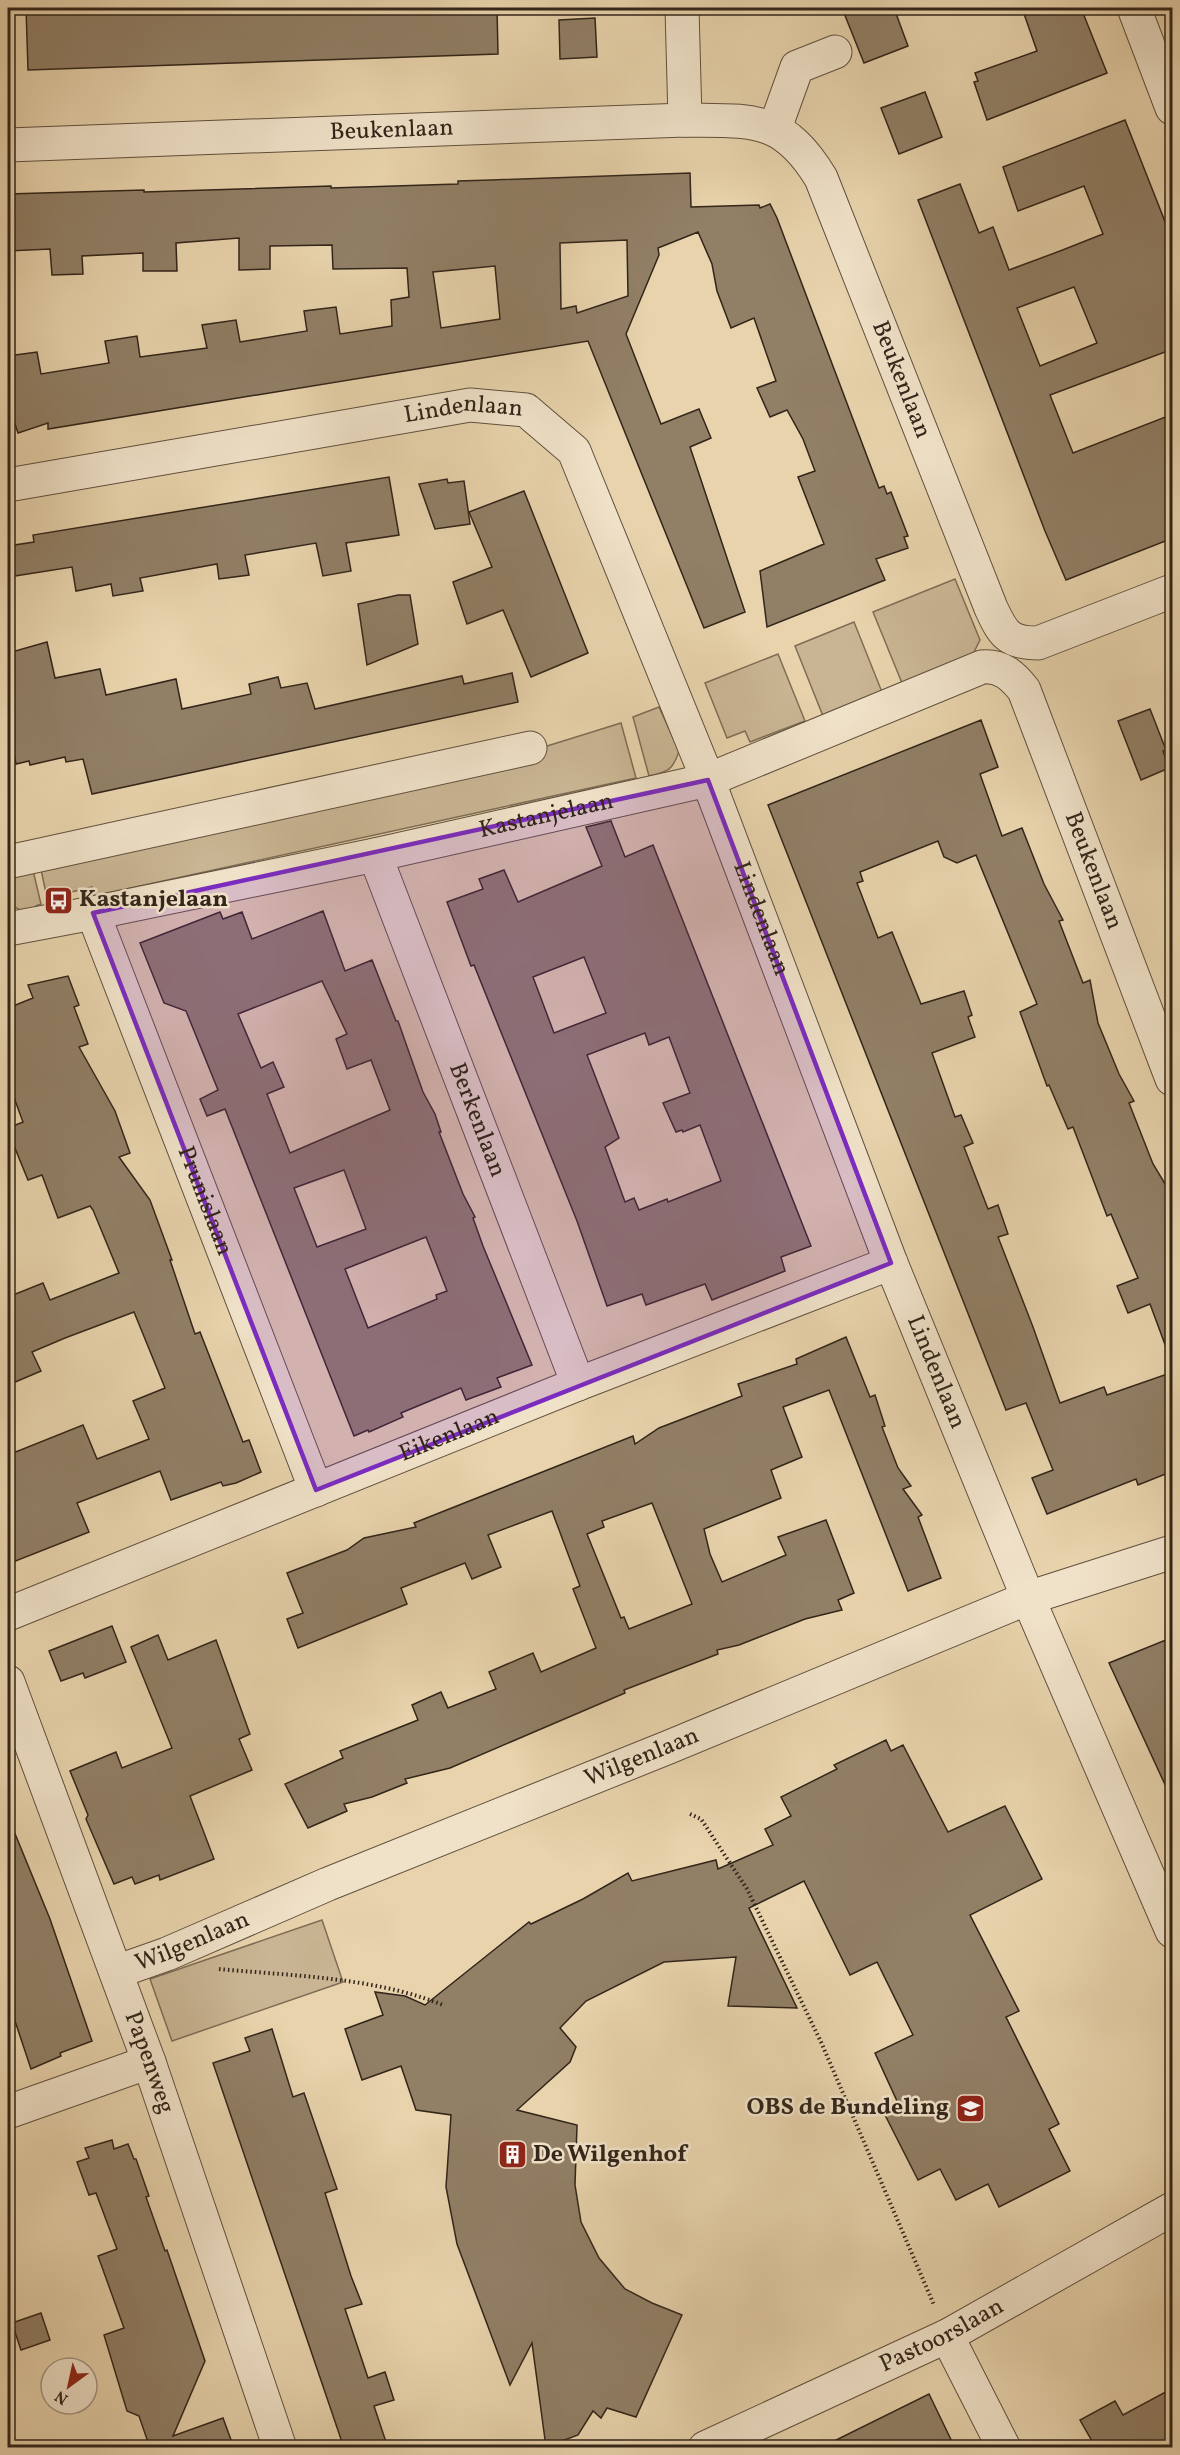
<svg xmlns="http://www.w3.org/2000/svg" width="1180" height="2455" viewBox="0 0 1180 2455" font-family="Vollkorn,serif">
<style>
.green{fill:#c9b593;stroke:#7e6d56;stroke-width:1.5}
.building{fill:#917f66;stroke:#32251a;stroke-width:1.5;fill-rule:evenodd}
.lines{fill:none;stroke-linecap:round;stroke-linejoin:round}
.minor-casing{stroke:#60503e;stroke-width:35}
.path{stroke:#32251a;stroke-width:4;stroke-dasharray:1.5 3;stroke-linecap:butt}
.minor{stroke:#f0e2c9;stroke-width:33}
.marked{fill:#7b2cbf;fill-opacity:0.2;stroke:#7b2cbf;stroke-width:4.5;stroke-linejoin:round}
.labels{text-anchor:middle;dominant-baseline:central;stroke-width:5;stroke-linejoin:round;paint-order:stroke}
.street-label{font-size:24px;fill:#32251a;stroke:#f0e2c9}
.poi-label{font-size:24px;font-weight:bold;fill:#32251a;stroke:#f0e2c9;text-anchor:start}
</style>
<rect width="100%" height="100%" fill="#e8d3ac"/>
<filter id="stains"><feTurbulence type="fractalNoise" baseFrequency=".00333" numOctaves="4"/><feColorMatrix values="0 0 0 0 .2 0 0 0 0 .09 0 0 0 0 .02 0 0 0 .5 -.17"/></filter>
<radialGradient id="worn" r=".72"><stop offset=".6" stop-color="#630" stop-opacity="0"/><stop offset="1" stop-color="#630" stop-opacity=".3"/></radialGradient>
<g class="green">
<path d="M955 579 980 640 973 654 902 683 873 612Z"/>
<path d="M854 622 882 692 823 716 795 646Z"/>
<path d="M778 654 805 721 750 742 745 731 727 738 705 683Z"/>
<path d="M659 707 679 751C673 770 668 772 649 776L633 717Z"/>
<path d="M621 723 636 778 94 896 92 887 47 898 39 860 531 751Z"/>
<path d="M31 862 41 904 36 906 37 911 26 914 8 902V866Z"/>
<path d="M322 1920 343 1982 172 2041 150 1979Z"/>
</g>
<g class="building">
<path d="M26 8H497L498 54 28 70Z"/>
<path d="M842 8H894L908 46 864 63Z"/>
<path d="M1022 8H1081L1107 73 987 120 974 82 978 81 975 73 1037 51Z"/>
<path d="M595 18 597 57 560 59 559 20Z"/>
<path d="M925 92 942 137 899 154 881 108Z"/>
<path d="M1125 120 1173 242V349L1050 395 1073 453 1173 414V538L1066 580 1045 531 918 200 960 184 979 233 993 227 1009 270 1060 251 1103 234 1084 186 1018 211 1003 167ZM1074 287 1097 343 1040 366 1017 308Z"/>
<path d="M690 173 691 207 759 205 760 208 770 204 777 218 879 488 884 486 887 494 891 492 908 536 904 537 908 548 876 559 885 580 767 627 760 571 824 544 798 477 815 471 803 439 787 410 770 417 757 388 776 381 754 318 731 328 717 291 712 264 698 232 658 248 659 255 626 334 661 424 699 409 711 438 690 447 745 612 704 628 588 341 48 429V423L18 433 8 403V356L37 352 41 374 109 363 105 341 137 336 140 357 207 348 202 325 236 320 240 342 307 331 304 311 336 307 340 334 392 326 391 300 409 297 407 268 333 269 332 245 270 246V269L239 270V238L176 243 177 271H143V253L82 256 83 274 52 275 50 249 8 251V194L144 190V192L331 186V188L458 184V181L491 180ZM627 240 628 296 577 313 576 306 561 309 560 243ZM495 266 500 319 441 328 433 272Z"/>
<path d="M389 477 399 535 346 543 351 571 323 576 316 543 245 555 249 575 219 579 217 564 140 578 143 591 113 596 111 584 76 591 72 567 8 577V546L34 542 33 535Z"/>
<path d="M447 479 448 483 464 481 470 524 435 529 419 484Z"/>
<path d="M524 491 588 653 531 677 503 610 467 624 453 582 492 567 469 512Z"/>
<path d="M398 595H410L418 644 367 665 358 604Z"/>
<path d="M47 642 55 678 100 669 106 695 176 679 182 709 251 694 249 684 278 677 281 688 307 683 315 709 462 676 464 684 512 673 518 702 92 794 83 759 66 762 65 757 30 765 29 761 16 764 8 725V653Z"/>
<path d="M1150 709 1166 750 1163 751 1169 768 1141 780 1118 721Z"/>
<path d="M981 720 998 767 980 774 1002 836 1022 828 1044 884 1063 920 1059 921 1083 983 1090 980 1098 1023 1119 1074 1134 1101 1129 1103 1153 1164 1173 1197V1357L1170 1358 1150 1304 1128 1313 1117 1286 1138 1278 1111 1214 1107 1216 1073 1127 1068 1129 1049 1085 1047 1086 1020 1012 1037 1004 976 855 957 863 944 857 938 841 860 872 863 881 857 883 878 938 892 932 921 1004 964 991 972 1015 968 1017 975 1037 932 1053 955 1117 961 1115 973 1143 964 1147 988 1209 998 1205 1008 1234 998 1237 1033 1327 1060 1403 1104 1387 1107 1395 1173 1372V1471L1138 1485 1136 1479 1047 1514 1032 1478 1053 1470 1026 1403 1006 1410 768 805Z"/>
<path d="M611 821 625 857 653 845 811 1246 781 1257 785 1271 712 1300 705 1284 646 1305 642 1294 607 1306 577 1221 474 965 471 966 447 902 483 889 479 879 504 870 518 902 602 866 586 827ZM584 957 606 1013 554 1033 533 977ZM645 1033 649 1045 669 1037 690 1093 663 1103 676 1132 682 1130 683 1132 700 1125 721 1181 668 1202 667 1199 639 1210 634 1198 625 1202 605 1147 619 1138 587 1055Z"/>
<path d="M323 911 345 971 372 960 396 1021H398L423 1092 435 1114 441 1132H439L463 1194 475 1217 473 1218 483 1246 532 1365 497 1378 501 1387 466 1400 461 1388 401 1413 403 1417 369 1432 368 1430 354 1436 225 1109 207 1116 200 1099 218 1090 186 1011 164 1003 140 943 220 912 223 919 242 912 252 939ZM322 981 347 1034 336 1039 347 1069 371 1060 390 1110 290 1153 267 1094 284 1087 273 1062 261 1068 238 1014ZM344 1170 366 1229 317 1247 294 1188ZM426 1237 447 1291 436 1295 437 1299 368 1328 345 1269Z"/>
<path d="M68 976 79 1005 74 1007 88 1044 79 1047 115 1111 130 1153 119 1157 150 1200 172 1260H170L195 1334 200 1332 243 1442 249 1440 261 1472 236 1483 223 1486 221 1482 171 1500 160 1471 77 1503 89 1532 8 1564V1455L83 1425 97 1459 149 1439 133 1401 165 1388 134 1312 65 1338 32 1352 41 1371 8 1385V1297L43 1283 50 1300 119 1273 93 1210 90 1206 58 1218 42 1175 28 1180 8 1131V1128L23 1122 8 1081V1008L33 998 28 985Z"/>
<path d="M846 1337 870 1397 875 1395 885 1426 882 1427 898 1468 911 1486 903 1489 922 1515 918 1517 941 1578 908 1591 829 1390 783 1407 802 1457 771 1470 781 1498 704 1529 710 1554 722 1582 786 1555 778 1537 826 1520 854 1593 838 1600 842 1610 805 1619 739 1645 717 1650 718 1654 624 1690 625 1693 450 1768 405 1779 407 1783 372 1797 344 1804 347 1811 308 1828 285 1784 343 1758 340 1751 418 1720 412 1705 441 1692 448 1708 496 1689 489 1672 533 1653 541 1672 596 1648 573 1589 580 1586 552 1511 488 1535 501 1567 472 1579 465 1563 401 1588 407 1604 298 1648 287 1619 303 1613 287 1573 347 1550 364 1538 416 1527 414 1523 633 1436 635 1444 659 1428 742 1396 738 1384 797 1364 796 1359ZM652 1503 692 1604 629 1629 624 1617 621 1618 587 1534 604 1527 602 1521Z"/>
<path d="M112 1626 126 1662 85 1678 83 1673 61 1681 49 1651Z"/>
<path d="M158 1635 168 1660 216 1640 250 1734 239 1739 252 1770 190 1796 214 1859 160 1880 159 1875 135 1884 132 1877 114 1884 86 1819 88 1815 70 1771 116 1752 122 1768 172 1748 131 1647Z"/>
<path d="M1173 1637V1802L1109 1663Z"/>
<path d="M886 1740 891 1751 903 1745 948 1832 1005 1806 1042 1879 970 1915 1019 2011 1006 2017 1059 2124 1049 2129 1070 2171 999 2207 988 2184 956 2200 940 2169 918 2180 882 2109 897 2101 875 2053 913 2035 877 1962 850 1975 804 1881 749 1908 797 2008 728 2006 736 1957 664 1962 586 2001 560 2028 576 2047 570 2062 517 2110 577 2125 575 2185 581 2222 599 2258 625 2289 652 2303 682 2315 636 2417 607 2408 601 2418 593 2411 578 2435 546 2447 532 2343 510 2385 457 2244 446 2187 451 2115 416 2110 401 2066 362 2080 345 2029 383 2015 375 1992 405 1996 425 2005 529 1922 531 1924 583 1899 628 1873 632 1881 716 1860 718 1869 773 1845 765 1829 791 1816 781 1797 837 1769 834 1765Z"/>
<path d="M9 1819 50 1919 92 2041 60 2053 61 2056 31 2069 8 2000Z"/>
<path d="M272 2029 293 2097 304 2093 337 2189 325 2193 351 2276 362 2304 345 2309 368 2378 385 2372 394 2400 374 2406 388 2448H344L213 2063 250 2051 245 2038Z"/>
<path d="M112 2140 114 2149 128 2144 134 2159H136L149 2196 146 2197 165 2251 167 2250 205 2361 173 2436 223 2418 234 2448H150L139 2416 127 2411 104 2335 124 2328 98 2256 117 2249 96 2193 89 2195 77 2162 89 2158 85 2148Z"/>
<path d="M41 2313 50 2340 21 2350 12 2323Z"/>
<path d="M1173 2388V2448H1096L1080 2420 1115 2401 1123 2415Z"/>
<path d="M929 2394 955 2448H820Z"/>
</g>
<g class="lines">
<defs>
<g id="minor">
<path d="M682 8 685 120"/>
<path d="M1134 8 1172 108"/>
<path d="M775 128 797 67 835 52"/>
<path id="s1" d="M8 145 685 120C752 121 783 115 821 178L991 608C1003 634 1008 643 1038 643L1172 591"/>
<path id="s2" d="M8 485 470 405 526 410 574 451 708 780 891 1263 1028 1598 1172 1931"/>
<path id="s3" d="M375 855 578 1384"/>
<path d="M8 862 530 748"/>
<path id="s4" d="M93 913 316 1490"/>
<path id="s5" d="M8 929 93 913 375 855 708 780 982 667C1001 665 1013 676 1024 690L1172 1079"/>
<path id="s6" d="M8 1614 578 1384 891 1263"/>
<path id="s7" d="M8 1682 149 2062 280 2448"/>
<path id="s8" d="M116 1972 167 1954 328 1884 669 1747 1028 1598 1172 1552"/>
<path d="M8 2112 149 2062"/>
<path d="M947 2336 1004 2448"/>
<path id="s9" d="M705 2448 947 2336 1172 2209"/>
</g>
</defs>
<use href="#minor" class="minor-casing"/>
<g class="path">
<path d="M690 1814 701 1819 747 1889 821 2042 934 2305"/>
<path d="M219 1969C294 1976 373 1977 443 2005"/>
</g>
<use href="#minor" class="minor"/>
</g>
<path class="marked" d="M708 780 891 1263 316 1490 93 913Z"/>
<defs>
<symbol id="bus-square" viewBox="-11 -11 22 22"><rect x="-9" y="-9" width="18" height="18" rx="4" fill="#8f2418" stroke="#f0e2c9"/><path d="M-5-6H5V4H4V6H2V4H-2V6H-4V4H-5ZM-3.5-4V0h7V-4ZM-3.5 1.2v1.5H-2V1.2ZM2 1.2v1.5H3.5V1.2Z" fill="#fff"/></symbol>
<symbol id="school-square" viewBox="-11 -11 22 22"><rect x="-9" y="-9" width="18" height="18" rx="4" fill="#8f2418" stroke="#f0e2c9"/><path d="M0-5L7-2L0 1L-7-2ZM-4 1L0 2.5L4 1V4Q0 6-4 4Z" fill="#fff"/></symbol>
<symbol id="building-square" viewBox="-11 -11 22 22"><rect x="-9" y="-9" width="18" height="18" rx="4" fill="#8f2418" stroke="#f0e2c9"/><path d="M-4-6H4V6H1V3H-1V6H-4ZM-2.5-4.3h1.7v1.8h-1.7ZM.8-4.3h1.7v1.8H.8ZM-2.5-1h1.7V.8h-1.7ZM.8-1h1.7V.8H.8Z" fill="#fff"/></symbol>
</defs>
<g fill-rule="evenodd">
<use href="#bus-square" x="42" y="884" width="33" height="33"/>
<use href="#school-square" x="954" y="2092" width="33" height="33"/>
<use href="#building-square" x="496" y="2138" width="33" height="33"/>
</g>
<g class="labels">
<g class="street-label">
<text stroke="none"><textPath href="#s1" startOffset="384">Beukenlaan</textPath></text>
<text stroke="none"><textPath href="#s1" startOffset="1053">Beukenlaan</textPath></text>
<text stroke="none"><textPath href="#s2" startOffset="462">Lindenlaan</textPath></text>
<text stroke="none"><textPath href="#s5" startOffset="550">Kastanjelaan</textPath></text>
<text stroke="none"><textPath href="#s5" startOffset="1256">Beukenlaan</textPath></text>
<text stroke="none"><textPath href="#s2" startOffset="1092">Lindenlaan</textPath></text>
<text stroke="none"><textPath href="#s3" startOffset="284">Berkenlaan</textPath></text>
<text stroke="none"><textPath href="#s4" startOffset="309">Prunislaan</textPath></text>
<text stroke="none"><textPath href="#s2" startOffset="1578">Lindenlaan</textPath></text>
<text stroke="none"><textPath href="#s6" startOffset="476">Eikenlaan</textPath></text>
<text stroke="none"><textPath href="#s8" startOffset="568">Wilgenlaan</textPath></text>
<text stroke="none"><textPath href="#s8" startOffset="82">Wilgenlaan</textPath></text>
<text stroke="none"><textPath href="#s7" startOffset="406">Papenweg</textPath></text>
<text stroke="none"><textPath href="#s9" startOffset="262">Pastoorslaan</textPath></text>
</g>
<g class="poi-label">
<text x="79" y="900">Kastanjelaan</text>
<text x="949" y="2108" text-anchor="end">OBS de Bundeling</text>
<text x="533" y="2155">De Wilgenhof</text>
</g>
</g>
<rect width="1180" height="2455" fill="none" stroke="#e8d3ac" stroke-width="30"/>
<rect x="9" y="9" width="1162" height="2437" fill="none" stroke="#32251a" stroke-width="3"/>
<rect x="15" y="15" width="1150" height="2425" fill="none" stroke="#32251a" stroke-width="1.5"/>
<g transform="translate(69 2386) rotate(213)"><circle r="28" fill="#f0e2c9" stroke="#a49683" stroke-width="1.5"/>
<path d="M0-4.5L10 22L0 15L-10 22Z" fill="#8f2418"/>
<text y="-9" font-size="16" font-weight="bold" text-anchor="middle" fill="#32251a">N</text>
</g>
<rect width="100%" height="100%" filter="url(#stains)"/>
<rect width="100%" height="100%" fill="url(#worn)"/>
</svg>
